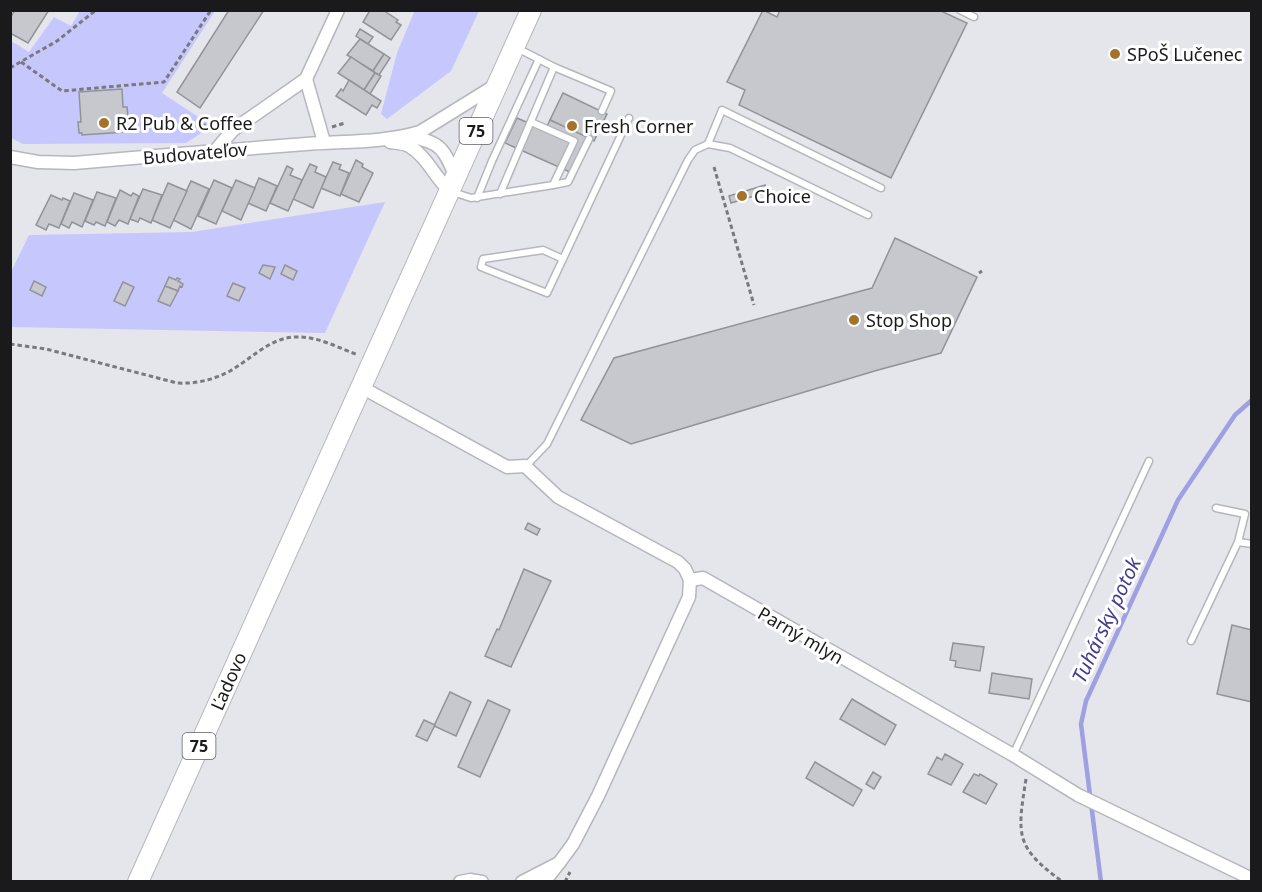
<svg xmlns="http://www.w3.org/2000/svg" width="1262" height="892" viewBox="0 0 1262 892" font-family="'Noto Sans',sans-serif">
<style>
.green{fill:#c6c7fc}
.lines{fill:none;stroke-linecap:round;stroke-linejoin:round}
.stream{stroke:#9f9fe2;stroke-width:4.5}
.building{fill:#c7c8ce;stroke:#929299;stroke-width:1.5}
.service-casing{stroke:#b6b6bd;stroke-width:9}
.minor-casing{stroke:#b6b6bd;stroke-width:15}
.primary-casing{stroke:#b6b6bd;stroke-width:22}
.path{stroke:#79797e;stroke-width:3;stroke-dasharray:4.5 3;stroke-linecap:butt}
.service{stroke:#fff;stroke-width:6}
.minor{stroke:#fff;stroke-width:12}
.primary{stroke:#fff;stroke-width:20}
.poi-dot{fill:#a47329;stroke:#fff;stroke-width:2}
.labels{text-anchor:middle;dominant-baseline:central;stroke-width:6;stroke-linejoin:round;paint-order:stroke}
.shield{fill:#fff;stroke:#5f5f60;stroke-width:1.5}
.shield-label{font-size:16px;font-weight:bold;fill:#1a1a1c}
.poi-label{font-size:18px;fill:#1a1a1c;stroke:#fff;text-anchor:start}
.street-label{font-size:18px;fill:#1a1a1c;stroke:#fff}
.water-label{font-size:20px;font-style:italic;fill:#443d8b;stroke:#fff}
</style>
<rect width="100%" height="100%" fill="#e5e5ec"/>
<g class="green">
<path d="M415 10 479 11 451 71 387 119 381 114 397 53Z"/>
<path d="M80 11H215L162 93 212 126 186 143 23 144 11 138 10 46 13 42 29 52 54 17 71 26Z"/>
<path d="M385 202 325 333 11 327 10 274 29 235 192 232Z"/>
</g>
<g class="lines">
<path class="stream" d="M1101 882 1081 724 1086 701 1178 500 1235 415 1252 400"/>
</g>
<g class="building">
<path d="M15 10H49L28 43 10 33V18Z"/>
<path d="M229 10H264L200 108 177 92Z"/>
<path d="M383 10 398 20 396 22 401 25 391 40 363 22 369 12 367 10Z"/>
<path d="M763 10 777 17 780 10H939L967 23 891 178 739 105 745 90 727 82Z"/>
<path d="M360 29 373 37 368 44 356 36Z"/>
<path d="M360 39 384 54 373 71 347 55Z"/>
<path d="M384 54 390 58 379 75 373 71Z"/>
<path d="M351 57 375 73 364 90 338 73Z"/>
<path d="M375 73 381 76 370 94 364 90Z"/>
<path d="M349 80 381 101 377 108 372 105 366 115 336 96 341 89 343 91Z"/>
<path d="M122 89 123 107H127L128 117H124L125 132 82 135V133H79L78 122H81L79 92Z"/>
<path d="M563 93 607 114 594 141 550 120Z"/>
<path d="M517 118 545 130 550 120 587 137 570 172 505 143Z"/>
<path d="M356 160 363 164 362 167 373 173 359 202 341 194Z"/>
<path d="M333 162 341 165 339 169 349 173 340 196 321 188Z"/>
<path d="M310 164 317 167 315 172 326 177 313 208 293 199Z"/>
<path d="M287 166 293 169 290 175 302 180 288 211 270 203Z"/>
<path d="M259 178 277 186 266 211 248 203Z"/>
<path d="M214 180 232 188 216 224 198 216Z"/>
<path d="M236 180 255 188 241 220 222 211Z"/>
<path d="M191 181 209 189 191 229 173 220Z"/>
<path d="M168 183 187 191 170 228 152 220Z"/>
<path d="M765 185 767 192 731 203 729 196Z"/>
<path d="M143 189 162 195 151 223 140 218 138 222 130 219Z"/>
<path d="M120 190 131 196 133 193 139 196 128 224 119 220 115 226 107 222Z"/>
<path d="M97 192 116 198 105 226 96 222 94 225 85 221Z"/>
<path d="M74 193 93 200 82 227 72 222 69 228 61 224Z"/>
<path d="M51 195 62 200 63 198 70 201 59 228 49 224 46 230 36 225Z"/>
<path d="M895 238 977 277 941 353 878 370 631 444 581 420 614 358 872 288Z"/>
<path d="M263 265 275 267 270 279 259 273Z"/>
<path d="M285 265 297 271 293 280 281 274Z"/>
<path d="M169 277 176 280 177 278 180 279 178 281 183 284 182 287 180 286 178 291 165 286Z"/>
<path d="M34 281 46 287 42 296 30 290Z"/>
<path d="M123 282 134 287 125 306 114 301Z"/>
<path d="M233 283 245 288 239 301 227 296Z"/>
<path d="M165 286 178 291 170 306 158 301Z"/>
<path d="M528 523 540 529 537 535 525 529Z"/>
<path d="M524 569 551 581 511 667 485 656 497 629 499 630Z"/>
<path d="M1232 625 1252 630V702L1217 694Z"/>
<path d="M953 643 984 647 980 671 955 667 956 661 950 660Z"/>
<path d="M992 673 1032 679 1029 699 989 693Z"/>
<path d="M450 692 471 702 456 736 434 726Z"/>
<path d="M852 699 896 725 885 745 840 719Z"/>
<path d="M488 700 510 710 480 777 458 767Z"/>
<path d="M424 720 435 725 427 741 416 736Z"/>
<path d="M945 754 963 764 951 785 928 774 937 757 942 760Z"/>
<path d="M815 762 862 790 853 806 806 778Z"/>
<path d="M873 772 881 777 874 789 866 784Z"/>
<path d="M974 774 979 776 980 774 997 784 986 804 963 792Z"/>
</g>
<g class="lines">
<defs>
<g id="service">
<path d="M960 10 974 17"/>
<path d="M517 48 554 67 611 91 602 111"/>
<path d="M708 144 722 110 881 188"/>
<path d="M553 185 568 182 589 139"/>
<path d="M453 192 471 198 553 185 574 141 531 122"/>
<path d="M500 194 554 67"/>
<path d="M477 198 492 161 539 59"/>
<path d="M563 259 543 250 483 259 481 267 547 293 629 118"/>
<path d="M526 466 547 444 688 160 695 150 708 144 730 148 868 215"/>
<path d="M1216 508 1245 514 1238 542"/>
<path d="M1191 641 1238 542 1252 544"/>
<path d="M1013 755 1149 461"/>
</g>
<g id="minor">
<path d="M306 79 324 142"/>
<path d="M410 137C441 141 445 151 456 178"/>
<path d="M390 142C396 143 404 143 409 146 427 156 435 178 450 191"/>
<path d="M215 151 233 130 306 79 338 10"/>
<path d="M10 157 38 162 74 163C151 156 229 150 306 144 344 141 383 143 420 132L496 85"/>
<path d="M361 387 507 467 525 466 558 497 678 562 685 569 690 580 703 578 1013 755 1078 795 1252 879"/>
<path d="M559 863 573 844 598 796 689 597 690 580"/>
<path d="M460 882 470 880 482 882"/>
<path d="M522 882 559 863 544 882"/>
</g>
<path id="primary" d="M138 882 531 10"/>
</defs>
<use href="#service" class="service-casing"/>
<use href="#minor" class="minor-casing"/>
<use href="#primary" class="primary-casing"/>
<g class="path">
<path d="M1251 10 1252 11"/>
<path d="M21 62 62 91 164 82 211 10"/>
<path d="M10 68 57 41 96 10"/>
<path d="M201 124 217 129"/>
<path d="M332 127 345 123"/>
<path d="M714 167 754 305"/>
<path d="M979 273 982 271"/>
<path d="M10 344 46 349 177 383C196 384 213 380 230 371 251 359 271 337 296 337 317 336 339 348 358 355"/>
<path d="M1026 779C1017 836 1015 847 1063 882"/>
<path d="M565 882 570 872"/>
</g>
<use href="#service" class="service"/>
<use href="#minor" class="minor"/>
<use href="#primary" class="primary"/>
</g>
<g class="poi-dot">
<circle cx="1115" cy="54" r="6"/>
<circle cx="104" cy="123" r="6"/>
<circle cx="572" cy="126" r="6"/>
<circle cx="742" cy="196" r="6"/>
<circle cx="854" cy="320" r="6"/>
</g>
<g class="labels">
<g class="shield">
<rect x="459.5" y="118" width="33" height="26" rx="4.5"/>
<rect x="182.5" y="733" width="33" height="26" rx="4.5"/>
</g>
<g class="shield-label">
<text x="476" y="131">75</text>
<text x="199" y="746">75</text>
</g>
<g class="poi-label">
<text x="1127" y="54">SPoŠ Lučenec</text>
<text x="116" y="123">R2 Pub &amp; Coffee</text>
<text x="584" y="126">Fresh Corner</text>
<text x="754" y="196">Choice</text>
<text x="866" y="320">Stop Shop</text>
</g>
<g class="street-label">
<text transform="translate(195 153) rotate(-5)">Budovateľov</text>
<text transform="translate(801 635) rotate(30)">Parný mlyn</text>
<text transform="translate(228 681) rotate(-66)">Ľadovo</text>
</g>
<g class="water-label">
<text transform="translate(1106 620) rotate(-65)">Tuhársky potok</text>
</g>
</g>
<rect width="1262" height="892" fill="none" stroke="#1a1a1c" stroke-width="24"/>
</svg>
